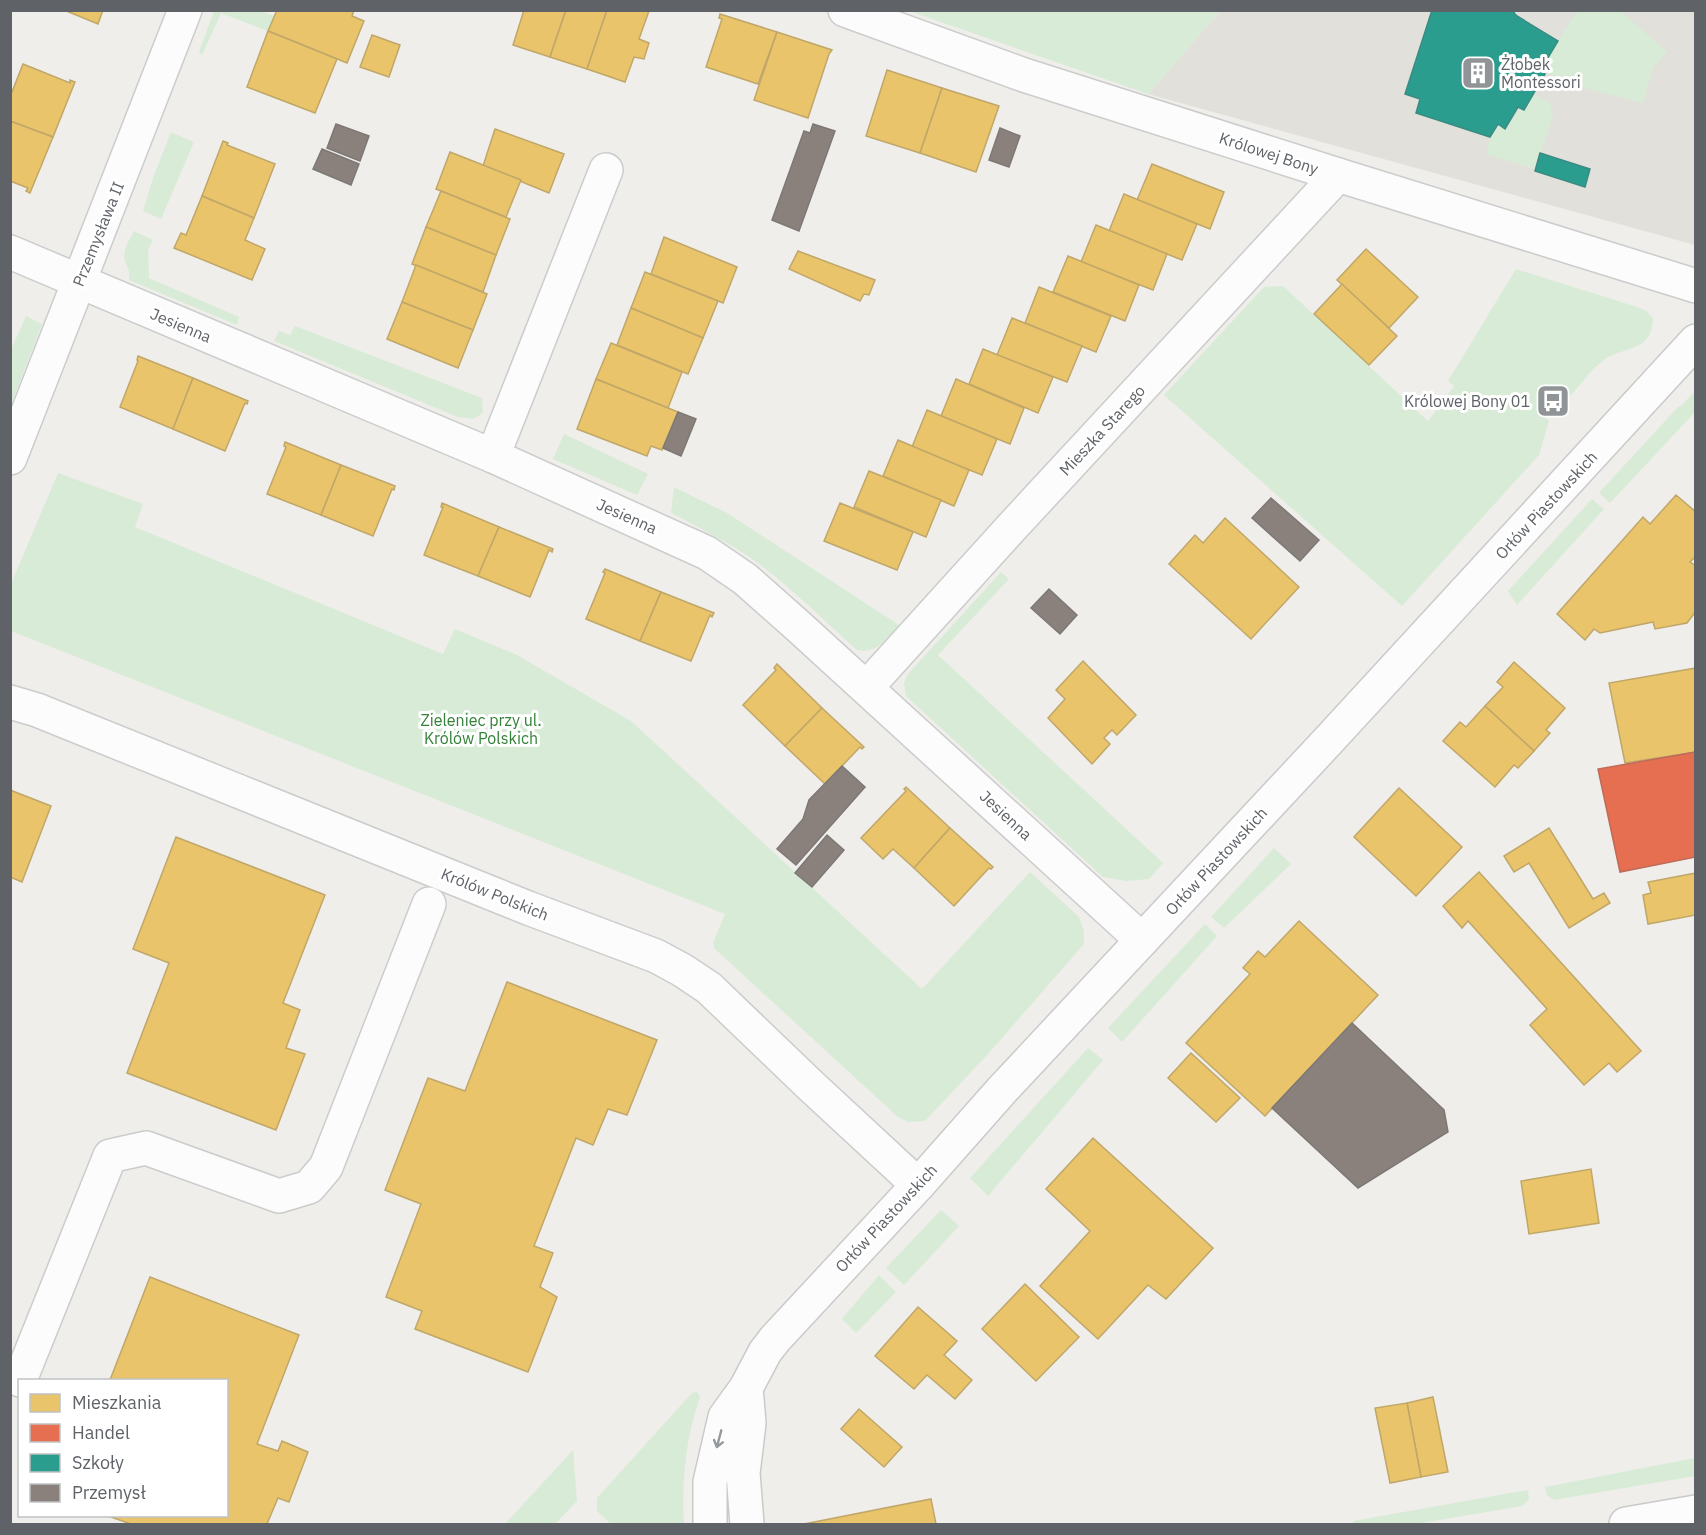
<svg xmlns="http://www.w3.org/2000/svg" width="1706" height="1535" viewBox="0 0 1706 1535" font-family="'IBM Plex Sans',sans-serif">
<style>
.education{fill:#e2e0da}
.green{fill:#d8ebd6}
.homes{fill:#e9c46a;stroke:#c0a769;stroke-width:1.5}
.shops{fill:#e76f51;stroke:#be6b58;stroke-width:1.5}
.schools{fill:#2a9d8f;stroke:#3a8c83;stroke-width:1.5}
.industry{fill:#8a817c;stroke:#7d7876;stroke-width:1.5}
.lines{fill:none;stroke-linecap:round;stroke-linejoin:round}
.street-casing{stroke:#cbcccc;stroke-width:36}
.secondary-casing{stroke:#cacacb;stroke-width:36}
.street{stroke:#fdfcfc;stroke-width:33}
.secondary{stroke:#fdfcfc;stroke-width:33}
.oneway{stroke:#96999c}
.labels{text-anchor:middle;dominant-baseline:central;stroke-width:6;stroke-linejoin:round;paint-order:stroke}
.poi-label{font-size:16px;fill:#5f6368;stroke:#fff;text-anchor:start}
.street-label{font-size:16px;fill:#5f6368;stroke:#fff}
.park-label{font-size:16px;fill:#348238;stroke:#fff}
</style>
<rect width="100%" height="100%" fill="#efeeea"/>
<path class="education" d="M1220 11H1695V245L1148 94Z"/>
<g class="green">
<path d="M214 11H261L274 16 268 31 221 13 202 55 199 52Z"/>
<path d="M909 11H1220L1148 94Z"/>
<path d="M1577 11H1621L1667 52 1653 68 1643 103 1588 89 1540 71Z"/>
<path d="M1534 95 1550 103 1553 116 1541 152H1539L1534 169 1486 154 1490 139 1498 126 1506 130 1519 109 1524 111Z"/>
<path d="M171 132 194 142 161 219 143 211 153 178Z"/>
<path d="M134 231 153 240 148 250 149 278 239 317 237 325 129 280C130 269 128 270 125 261 122 250 129 241 134 231Z"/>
<path d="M1516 269 1637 307 1646 311 1653 318C1652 354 1623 345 1603 361 1591 370 1581 384 1570 396L1559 386 1537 409 1549 421 1539 455 1402 606 1164 395 1264 287 1283 286 1428 421 1454 386 1448 381Z"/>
<path d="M26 316 42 324 11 405V350Z"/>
<path d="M295 326 482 398 483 413 473 419 458 417 274 341 279 331 290 335Z"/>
<path d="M1695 391V412L1610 503 1599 493 1678 407 1682 405Z"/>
<path d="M564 434 648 474 637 495 553 459Z"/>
<path d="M58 473 143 504 135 527 443 654 455 629 515 654 631 721 922 989 1030 872 1079 917 1084 931V944L989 1053 925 1121 908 1122 898 1117 715 949 713 943 725 914 11 631V584Z"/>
<path d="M674 487 727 513 899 625C886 639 877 654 857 650 821 618 787 583 748 556 723 540 697 526 671 513Z"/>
<path d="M1592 499 1604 509 1517 605 1508 591Z"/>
<path d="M1001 572 1009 579 938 655 1163 863 1149 879 1126 881 1103 877 906 696 904 683 908 674Z"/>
<path d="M1274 848 1291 864 1224 928 1211 917Z"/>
<path d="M1205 924 1217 936 1122 1042 1108 1028Z"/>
<path d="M1088 1048 1103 1060 988 1196 970 1178Z"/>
<path d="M941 1210 959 1226 904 1285 886 1268Z"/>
<path d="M879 1275 896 1292 856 1333 842 1319Z"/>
<path d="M697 1392 700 1397C685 1440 682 1480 684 1524H611L597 1511V1498L692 1393Z"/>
<path d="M573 1450 577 1501 555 1524H505Z"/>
<path d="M1695 1458V1476L1554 1500 1547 1495 1545 1487Z"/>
<path d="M1528 1490 1529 1500 1522 1506 1416 1524H1353V1521Z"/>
</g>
<g class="homes">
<path d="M64 10H103L98 24Z"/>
<path d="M277 10H354L352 16 364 21 347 63 268 31Z"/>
<path d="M524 10H566L550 57 513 45Z"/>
<path d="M566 10H607L587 69 550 57Z"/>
<path d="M607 10 649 11 639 39 649 43 644 59 634 57 625 82 587 69Z"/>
<path d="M720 14 777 32 758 84 706 67 722 19 719 18Z"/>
<path d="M268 31 337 59 315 113 247 87Z"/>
<path d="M777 32 832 50 829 54 808 118 754 100Z"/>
<path d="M372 35 400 45 389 77 360 67Z"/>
<path d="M23 64 70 83V80L75 82 53 137 10 121V97Z"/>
<path d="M887 70 942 88 920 153 866 136Z"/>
<path d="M942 88 999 106 976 172 920 153Z"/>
<path d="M10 121 53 137 30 193 26 191 28 188 10 181Z"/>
<path d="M495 129 564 154 549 193 483 166Z"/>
<path d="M223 141 228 143 227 145 275 164 254 218 202 196Z"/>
<path d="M450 152 521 180 506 217 436 189Z"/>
<path d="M1152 164 1224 192 1210 229 1137 200Z"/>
<path d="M441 191 510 219 496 255 426 227Z"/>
<path d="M1124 194 1197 224 1182 260 1109 231Z"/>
<path d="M202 196 254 218 245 240 265 249 252 280 174 248 181 233 186 235Z"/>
<path d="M1096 225 1167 254 1153 290 1081 262Z"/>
<path d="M426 227 496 255 483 292 412 264Z"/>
<path d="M664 237 737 267 723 303 651 274Z"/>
<path d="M1366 249 1418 297 1389 328 1337 280Z"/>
<path d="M798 251 875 280 869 295 864 294 860 301 789 269Z"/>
<path d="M1068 256 1139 285 1125 321 1053 292Z"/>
<path d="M416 265 487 294 473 330 402 302Z"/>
<path d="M645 272 718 301 703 338 631 308Z"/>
<path d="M1342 284 1397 336 1369 365 1314 314Z"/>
<path d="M1039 287 1111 316 1096 352 1025 323Z"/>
<path d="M402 302 473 330 458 368 387 339Z"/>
<path d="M631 308 703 338 688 374 617 345Z"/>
<path d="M1012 318 1082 346 1067 382 997 355Z"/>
<path d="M611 343 682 372 668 408 596 379Z"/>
<path d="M983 349 1053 377 1038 413 969 384Z"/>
<path d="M138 356 193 378 173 429 120 407 138 361 137 360Z"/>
<path d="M193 378 248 401 247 404 245 403 225 451 173 429Z"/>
<path d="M596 379 678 412 662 450 651 446 647 456 577 429Z"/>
<path d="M956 379 1024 408 1010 444 941 416Z"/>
<path d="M927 410 997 439 982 475 912 447Z"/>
<path d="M898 440 969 470 954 506 883 476Z"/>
<path d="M285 442 341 465 321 515 267 494 286 447 284 446Z"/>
<path d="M341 465 395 486 394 490 392 489 373 536 321 515Z"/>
<path d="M869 471 941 500 926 537 854 507Z"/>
<path d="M1676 495 1696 512V556L1690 562 1696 566V611L1687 623 1655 629 1653 622 1600 633 1594 629 1585 640 1557 614 1643 517 1650 524Z"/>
<path d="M442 503 499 527 478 576 424 555 443 507H441Z"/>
<path d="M840 503 913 532 897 570 824 541Z"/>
<path d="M1225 518 1299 587 1251 639 1169 564 1195 535 1203 543Z"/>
<path d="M499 527 553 549 552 552 549 550 530 597 478 576Z"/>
<path d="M605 569 661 592 640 641 586 619 605 573 603 572Z"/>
<path d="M661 592 714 613 712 617 710 615 691 661 640 641Z"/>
<path d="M1083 661 1136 715 1117 735 1112 730 1104 738 1110 744 1092 764 1048 718 1065 699 1056 690Z"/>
<path d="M1514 662 1565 708 1546 730 1550 733 1534 751 1485 706 1503 687 1497 682Z"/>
<path d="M777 664 822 708 785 746 743 705 776 670 774 668Z"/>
<path d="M1696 668V752L1625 763 1609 683Z"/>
<path d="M1485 706 1534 751 1518 768 1514 765 1495 787 1443 741 1460 722 1466 727Z"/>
<path d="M822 708 864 747 862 749 860 747 825 784 785 746Z"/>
<path d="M906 787 950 828 914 868 893 849 883 859 861 838 906 791 904 789Z"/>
<path d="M1399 788 1462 847 1416 896 1354 837Z"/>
<path d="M10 790 51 806 22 882 10 877Z"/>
<path d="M950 828 993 867 991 869 989 868 954 906 914 868Z"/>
<path d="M1549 828 1593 899 1604 893 1610 903 1569 928 1529 863 1514 872 1504 856Z"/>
<path d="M176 837 325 895 283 1003 300 1010 286 1048 305 1054 276 1130 127 1073 169 963 133 949Z"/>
<path d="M1479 872 1641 1051 1617 1072 1609 1063 1584 1085 1530 1025 1547 1009 1468 921 1462 928 1443 906Z"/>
<path d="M1696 873V915L1648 924 1643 895 1651 893 1648 882Z"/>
<path d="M1299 921 1378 995 1265 1116 1186 1043 1250 974 1243 968 1258 951 1265 957Z"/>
<path d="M507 982 657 1040 627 1115 608 1109 593 1145 576 1138 534 1246 553 1253 540 1287 557 1297 528 1372 415 1329 422 1311 386 1297 421 1204 385 1190 428 1078 465 1091Z"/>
<path d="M1191 1053 1240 1098 1216 1122 1168 1078Z"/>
<path d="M1093 1138 1213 1248 1166 1299 1148 1285 1098 1339 1040 1286 1090 1231 1046 1189Z"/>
<path d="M1591 1169 1599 1223 1529 1234 1521 1181Z"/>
<path d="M150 1277 299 1335 257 1444 278 1451 282 1441 308 1452 289 1502 278 1498 267 1524H131L108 1516H226V1380H110Z"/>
<path d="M1025 1284 1079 1337 1036 1381 982 1329Z"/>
<path d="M918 1307 957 1341 944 1355 972 1380 955 1399 927 1375 914 1389 875 1356Z"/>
<path d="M1433 1397 1448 1472 1421 1477 1407 1403Z"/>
<path d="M1407 1403 1421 1477 1390 1483 1375 1408Z"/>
<path d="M859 1409 902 1447 884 1467 841 1429Z"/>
<path d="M931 1499 936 1524H804Z"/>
</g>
<path class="shops" d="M1696 752V857L1620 872 1598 769Z"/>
<g class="schools">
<path d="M1432 10H1515L1514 13 1517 16 1558 41 1540 71 1545 74 1524 110 1518 107 1505 129 1498 124 1490 137 1416 113 1420 99 1405 94Z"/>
<path d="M1540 153 1590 169 1585 187 1535 171Z"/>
</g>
<g class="industry">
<path d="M336 124 369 136 360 161 327 148Z"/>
<path d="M813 124 835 131 799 231 772 220 804 131 810 133Z"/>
<path d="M1000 128 1020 136 1009 167 989 160Z"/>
<path d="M322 149 359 164 351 185 313 169Z"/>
<path d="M678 412 696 419 681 456 663 448Z"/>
<path d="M1271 498 1319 540 1300 561 1252 518Z"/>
<path d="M1049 589 1077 615 1060 634 1031 608Z"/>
<path d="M842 766 865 787 796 865 777 849 803 819 809 800Z"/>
<path d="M827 835 844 850 812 887 795 873Z"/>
<path d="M1352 1023 1444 1110 1448 1132 1358 1188 1272 1108Z"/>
</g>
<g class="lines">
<defs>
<g id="street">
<path d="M845 10 1024 75 1338 175 1696 286"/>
<path d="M10 252 493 456 707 553 745 579 797 625 1142 940"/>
<path d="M493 456 606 170"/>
<path d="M10 458 185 10"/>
<path d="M867 687 1011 528 1338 175"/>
<path d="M10 702 37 710 528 908 656 956 682 970 709 988 809 1084 918 1185"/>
<path d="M20 1380 110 1156 146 1148 279 1196 309 1187 326 1167 429 904"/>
</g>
<g id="secondary">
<path d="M746 1388 749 1423 743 1473 747 1524"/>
<path d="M710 1524V1482L725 1417 746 1388 765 1352 775 1339 918 1185 1002 1090 1328 741 1696 341"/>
<path d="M1626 1524 1696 1512"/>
</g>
</defs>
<use href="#street" class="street-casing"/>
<use href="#secondary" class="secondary-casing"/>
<use href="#street" class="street"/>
<use href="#secondary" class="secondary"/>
</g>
<defs><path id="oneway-shaft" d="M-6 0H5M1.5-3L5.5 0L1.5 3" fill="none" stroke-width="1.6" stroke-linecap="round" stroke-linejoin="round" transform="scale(1.5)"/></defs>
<use class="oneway" href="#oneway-shaft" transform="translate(719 1439) rotate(105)"/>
<defs>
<symbol id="building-square" viewBox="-11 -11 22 22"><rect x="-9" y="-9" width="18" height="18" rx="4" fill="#919496" stroke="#fff"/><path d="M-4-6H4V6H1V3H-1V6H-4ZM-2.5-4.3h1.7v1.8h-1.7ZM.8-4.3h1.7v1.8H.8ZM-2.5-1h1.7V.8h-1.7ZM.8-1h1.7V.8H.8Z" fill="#fff"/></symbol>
<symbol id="bus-square" viewBox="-11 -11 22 22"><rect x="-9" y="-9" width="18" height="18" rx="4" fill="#919496" stroke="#fff"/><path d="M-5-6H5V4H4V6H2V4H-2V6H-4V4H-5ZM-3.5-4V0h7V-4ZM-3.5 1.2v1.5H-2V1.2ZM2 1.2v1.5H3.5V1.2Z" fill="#fff"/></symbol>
</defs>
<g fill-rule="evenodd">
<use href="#building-square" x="1459" y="54" width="38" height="38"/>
<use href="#bus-square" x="1534" y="382" width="38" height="38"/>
</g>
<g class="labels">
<g class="poi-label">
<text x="1501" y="64">Żłobek<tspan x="1501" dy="18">Montessori</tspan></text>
<text x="1530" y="401" text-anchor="end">Królowej Bony 01</text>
</g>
<g class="street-label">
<text transform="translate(1269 153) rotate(18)">Królowej Bony</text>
<text transform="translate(98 234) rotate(-68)">Przemysława II</text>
<text transform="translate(181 325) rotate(23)">Jesienna</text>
<text transform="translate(1102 430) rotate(-47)">Mieszka Starego</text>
<text transform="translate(1546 505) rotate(-47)">Orłów Piastowskich</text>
<text transform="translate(627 516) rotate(24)">Jesienna</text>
<text transform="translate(1006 815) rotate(43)">Jesienna</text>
<text transform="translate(1216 861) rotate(-47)">Orłów Piastowskich</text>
<text transform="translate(495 894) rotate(22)">Królów Polskich</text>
<text transform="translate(886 1218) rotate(-47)">Orłów Piastowskich</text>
</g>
<g class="park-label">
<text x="481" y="720">Zieleniec przy ul.<tspan x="481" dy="18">Królów Polskich</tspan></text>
</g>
</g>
<rect width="1706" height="1535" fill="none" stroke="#5f6368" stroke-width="24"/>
<rect x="18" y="1379" width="210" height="138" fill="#ffffff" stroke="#bfc1c3" stroke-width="1.5"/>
<rect x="30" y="1394" width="30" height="18" fill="#e9c46a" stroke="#bfc1c3" stroke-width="1.5"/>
<text x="72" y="1409" font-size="18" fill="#5f6368">Mieszkania</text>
<rect x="30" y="1424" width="30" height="18" fill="#e76f51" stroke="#bfc1c3" stroke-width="1.5"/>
<text x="72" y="1439" font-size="18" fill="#5f6368">Handel</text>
<rect x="30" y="1454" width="30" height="18" fill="#2a9d8f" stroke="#bfc1c3" stroke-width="1.5"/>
<text x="72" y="1469" font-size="18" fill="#5f6368">Szkoły</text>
<rect x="30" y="1484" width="30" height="18" fill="#8a817c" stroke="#bfc1c3" stroke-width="1.5"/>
<text x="72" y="1499" font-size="18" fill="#5f6368">Przemysł</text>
</svg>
